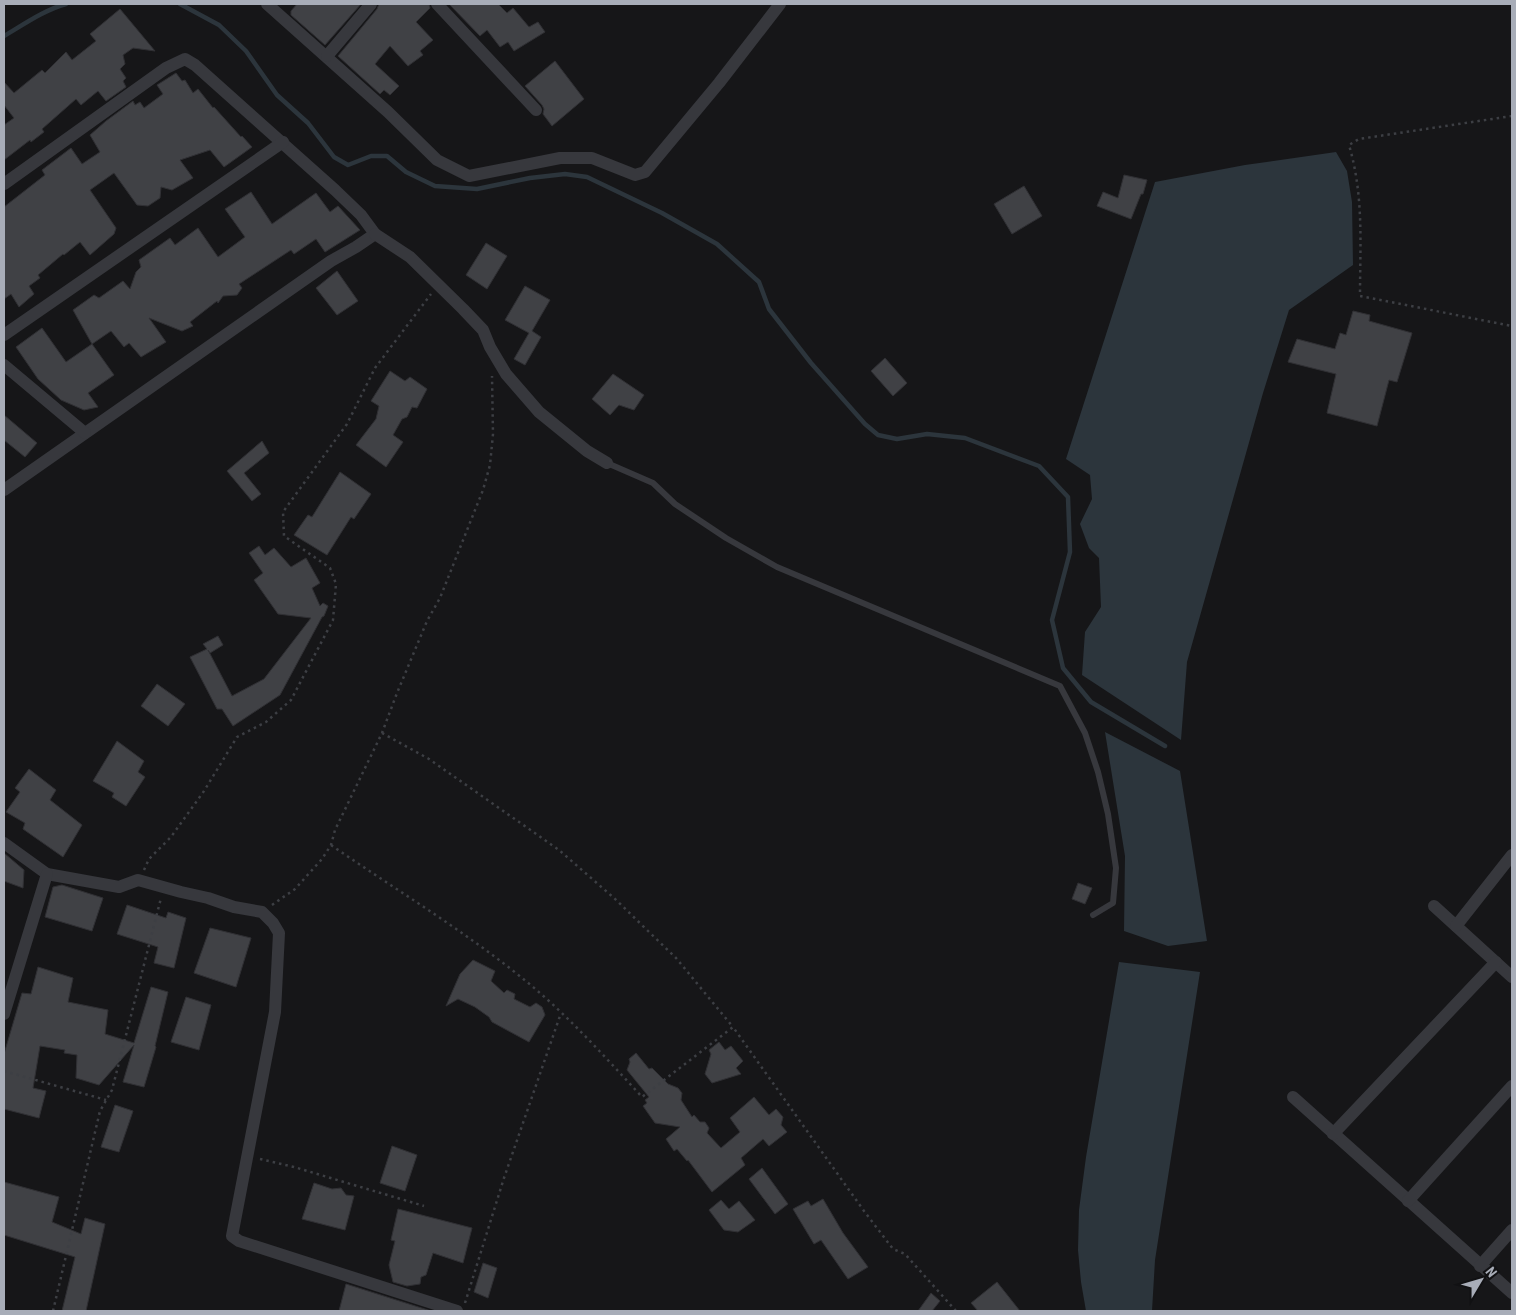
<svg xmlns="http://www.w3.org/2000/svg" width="1516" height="1315" viewBox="0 0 1516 1315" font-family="'Roboto Condensed',sans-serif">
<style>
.water{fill:#2c353c}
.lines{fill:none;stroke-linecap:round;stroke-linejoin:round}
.stream{stroke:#2c353c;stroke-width:4.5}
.building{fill:#404145;stroke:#303034}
.path{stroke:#3d3f44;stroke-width:2.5;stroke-dasharray:2.5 4;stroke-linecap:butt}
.lane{stroke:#37383d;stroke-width:6}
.street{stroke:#37383d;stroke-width:12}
</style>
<rect width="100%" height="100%" fill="#161618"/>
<g class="water">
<path d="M1336 152 1347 171 1352 202 1353 265 1289 310 1263 393 1187 662 1181 740 1082 675 1085 632 1101 607 1099 558 1089 548 1080 524 1092 499 1090 475 1066 459 1155 182 1245 165Z"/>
<path d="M1105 732 1180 771 1207 941 1168 946 1124 931 1125 856Z"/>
<path d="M1119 962 1200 972 1155 1260 1152 1311H1086L1081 1282 1078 1250 1079 1210 1086 1157Z"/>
</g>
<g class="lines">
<g class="stream">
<path d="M180 4 219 25 246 51 277 95 308 123 334 157 348 165 371 156H387L406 172 435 186 477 189 530 178 565 174 587 177 662 213 717 244 759 282 769 309 811 363 865 424 878 435 897 439 927 434 965 438 1039 466 1068 497 1070 552 1052 620 1063 668 1091 702 1165 746"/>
<path d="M4 36C23 25 44 10 66 4"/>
</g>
</g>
<g class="building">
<path d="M297 4H361L325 45 291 15V11Z"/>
<path d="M379 4H429L430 8 416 22 433 40 420 51 423 55 408 66 390 46 375 64 399 86 390 95 384 90 380 94 338 56 377 9Z"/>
<path d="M449 4H498L507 13 513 8 529 27 538 22 545 32 514 51 508 42 500 47 487 30 480 36Z"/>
<path d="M120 9 155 51 133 48 123 55 125 64 120 69 126 78 123 81 126 87 106 101 98 91 81 105 76 99 42 129 44 132 31 142 30 140 4 160V125L14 118 4 105V82L14 93 42 70 45 73 66 52 72 60 96 41 90 34Z"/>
<path d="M555 61 584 99 552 126 543 114 544 109 542 105 525 86Z"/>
<path d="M176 73 182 81 185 80 193 93 198 89 213 108 214 107 241 137 242 136 252 147 224 167 210 150 180 160 193 178 172 190 161 187 160 198 148 206 137 205 114 173 90 190 116 228 114 234 90 255 80 242 64 255 63 254 38 275 40 278 29 286 34 294 19 307 11 294 4 299V207L45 175 42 170 71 148 82 164 100 152 90 135 106 121 133 101 135 105 140 102 144 108 163 94 157 85Z"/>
<path d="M1124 175 1147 180 1143 194H1141L1131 219 1097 206 1103 192 1118 198Z"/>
<path d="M1024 186 1042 216 1012 234 994 204Z"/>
<path d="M251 192 272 224 316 193 330 212 338 206 360 230 325 252 316 239 294 254 291 250 239 284 242 288 237 295 223 296 218 303 217 301 190 322 193 326 182 331 149 318 166 342 141 357 129 343 124 347 111 331 92 344 73 310 94 295 99 298 123 281 130 289 136 272 141 267 139 260 170 238 175 245 198 228 218 257 245 237 225 209Z"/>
<path d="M486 243 507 256 487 289 466 275Z"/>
<path d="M337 271 358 301 337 315 316 288Z"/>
<path d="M525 286 550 300 532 331 541 337 525 365 514 359 529 333 505 320Z"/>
<path d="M1353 311 1370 315 1369 321 1412 333 1397 382 1389 380 1377 426 1327 413 1336 374 1288 362 1297 339 1335 349 1340 333 1346 335Z"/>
<path d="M42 328 66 362 92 344 114 375 88 393 98 407 84 410 61 400 38 379 16 347Z"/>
<path d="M885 358 907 383 893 396 871 371Z"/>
<path d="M390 371 405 381 410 377 427 389 417 408 412 407 407 417 402 419 393 435 403 442 386 467 356 445 376 419 379 406 371 401Z"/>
<path d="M613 374 644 395 634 410 619 405 610 415 592 399Z"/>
<path d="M4 415 37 443 25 457 4 440Z"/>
<path d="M262 441 269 453 244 473 261 494 252 501 227 471Z"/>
<path d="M340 472 371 494 354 519 351 517 327 555 294 535 308 515 312 517Z"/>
<path d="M259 546 265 555 274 548 291 567 306 558 320 583 312 588 320 606 323 603 328 606 324 616 322 617 280 695 233 726 222 709H217L190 657 207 649 203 644 218 636 223 645 210 653 208 650 232 696 264 679 311 618 278 614 254 580 263 573 249 553Z"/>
<path d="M157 684 185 704 168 726 141 706Z"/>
<path d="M117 741 144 761 138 772 145 777 126 806 112 797 114 793 93 781Z"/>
<path d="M29 769 56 790 50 800 82 825 63 857 23 829 25 823 6 812 20 792 15 788Z"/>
<path d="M4 853 24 870 23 888 4 881Z"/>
<path d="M1078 883 1092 888 1085 904 1072 899Z"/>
<path d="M62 885 103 898 92 931 45 917 53 887Z"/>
<path d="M127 905 166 918 168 912 186 918 174 968 154 963 158 947 117 934Z"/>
<path d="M210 928 251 938 236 987 194 973Z"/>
<path d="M473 960 495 971 491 981 504 993 507 990 515 994 514 999 530 1007 536 1003 542 1007 545 1015 529 1042 492 1022 489 1017 475 1007 458 999 446 1006 460 974Z"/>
<path d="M38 967 73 978 68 1002 108 1010 105 1034 134 1043 151 987 168 992 155 1046 156 1047 144 1087 123 1082 134 1045 99 1085 76 1078 77 1055 64 1053 65 1050 40 1046 33 1088 46 1091 39 1118 4 1109V1054L22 993 31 994Z"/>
<path d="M186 997 211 1005 199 1050 171 1042Z"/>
<path d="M719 1042 725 1050 731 1046 743 1061 736 1068 741 1074 712 1083 705 1074 711 1054 709 1050Z"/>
<path d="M636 1053 649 1069 652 1068 668 1084 678 1088 682 1093 681 1100 692 1117 694 1115 700 1122H705L709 1128 707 1133 721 1148 740 1132 730 1118 754 1097 769 1115 776 1109 783 1117 781 1125 787 1132 769 1146 763 1139 741 1158 745 1165 712 1192 688 1160 687 1161 677 1149 674 1151 666 1139 680 1127 655 1123 643 1106 647 1103 645 1100 649 1097 627 1070 630 1062 629 1059Z"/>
<path d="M115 1105 133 1111 119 1152 101 1147Z"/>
<path d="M392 1146 417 1155 405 1191 380 1183Z"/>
<path d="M762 1168 788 1204 775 1214 749 1179Z"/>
<path d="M4 1182 59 1197 52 1222 81 1234 85 1218 105 1224 86 1311H62L75 1257 4 1235Z"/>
<path d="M314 1183 332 1189 341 1188 346 1195 354 1196 345 1230 302 1219Z"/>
<path d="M823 1199 843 1233 868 1267 848 1279 821 1240 814 1244 793 1209 808 1201 811 1206Z"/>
<path d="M721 1200 729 1209 739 1201 755 1220 738 1232 724 1230 709 1210Z"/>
<path d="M398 1209 472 1228 463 1263 433 1253 426 1275 421 1277 420 1284 407 1286 393 1282 389 1265 395 1241 391 1240Z"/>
<path d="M483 1263 497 1268 488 1298 474 1292Z"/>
<path d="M997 1282 1020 1311H978L971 1303Z"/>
<path d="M346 1284 431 1311H339Z"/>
<path d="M931 1293 940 1301 932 1311H918Z"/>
</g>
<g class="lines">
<g class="path">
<path d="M1512 116 1359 139 1349 145C1364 196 1360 244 1360 296L1512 326"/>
<path d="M382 733 429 759 559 850 614 898 676 958 733 1027"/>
<path d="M331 845C399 892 470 934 533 987 572 1020 607 1059 642 1097L733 1027 864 1211 893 1249 905 1254 956 1311"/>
<path d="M144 870 149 859 171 837 204 791 237 737 266 722 291 700 333 620 336 584 330 568 284 536 283 512 347 424 375 368 431 294"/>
<path d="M272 905 295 889 322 859 331 845 335 830 382 733 397 693 427 621 440 598 483 490 490 465 493 434 492 376"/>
<path d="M4 1071 106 1100"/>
<path d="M260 1159 294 1167 424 1206"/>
<path d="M465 1303 504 1178 561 1013"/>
<path d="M53 1311 100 1111 112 1090 161 898"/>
</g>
<path class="lane" d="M607 463 653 483 675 504 726 538 777 567 1060 686 1085 733 1098 772 1108 814 1116 868 1113 903 1093 915"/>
<g class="street">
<path d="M267 4 388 112 437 160 469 176 560 158H592L635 175 645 172 719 83 780 4"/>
<path d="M437 4 536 110"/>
<path d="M327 56 371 4"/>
<path d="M4 184 166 68 185 59 195 65 335 190 361 215 375 234 356 247 331 261 4 490"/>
<path d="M375 234 410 257 463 309 483 330 490 347 506 374 539 412 587 451 607 463"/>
<path d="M4 335 283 142"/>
<path d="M4 365 85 433"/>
<path d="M4 843 47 874 119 887 138 880 181 892 208 898 234 907 262 912 273 923 279 933 275 1012 232 1236 239 1241 457 1311"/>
<path d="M1434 906 1512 977"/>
<path d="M1456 926 1512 855"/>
<path d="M4 1014 47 874"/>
<path d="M1293 1097 1512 1293"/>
<path d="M1333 1134 1496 962"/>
<path d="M1408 1201 1512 1086"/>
<path d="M1480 1266 1512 1230"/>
</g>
</g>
<rect width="1516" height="1315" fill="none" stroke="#a8adb8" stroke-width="10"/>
<g transform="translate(1481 1280) rotate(52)" stroke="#111113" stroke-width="4" paint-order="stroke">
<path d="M0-4L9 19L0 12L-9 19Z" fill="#a8adb8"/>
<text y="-8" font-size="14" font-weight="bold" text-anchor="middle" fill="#a8adb8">N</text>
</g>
</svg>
